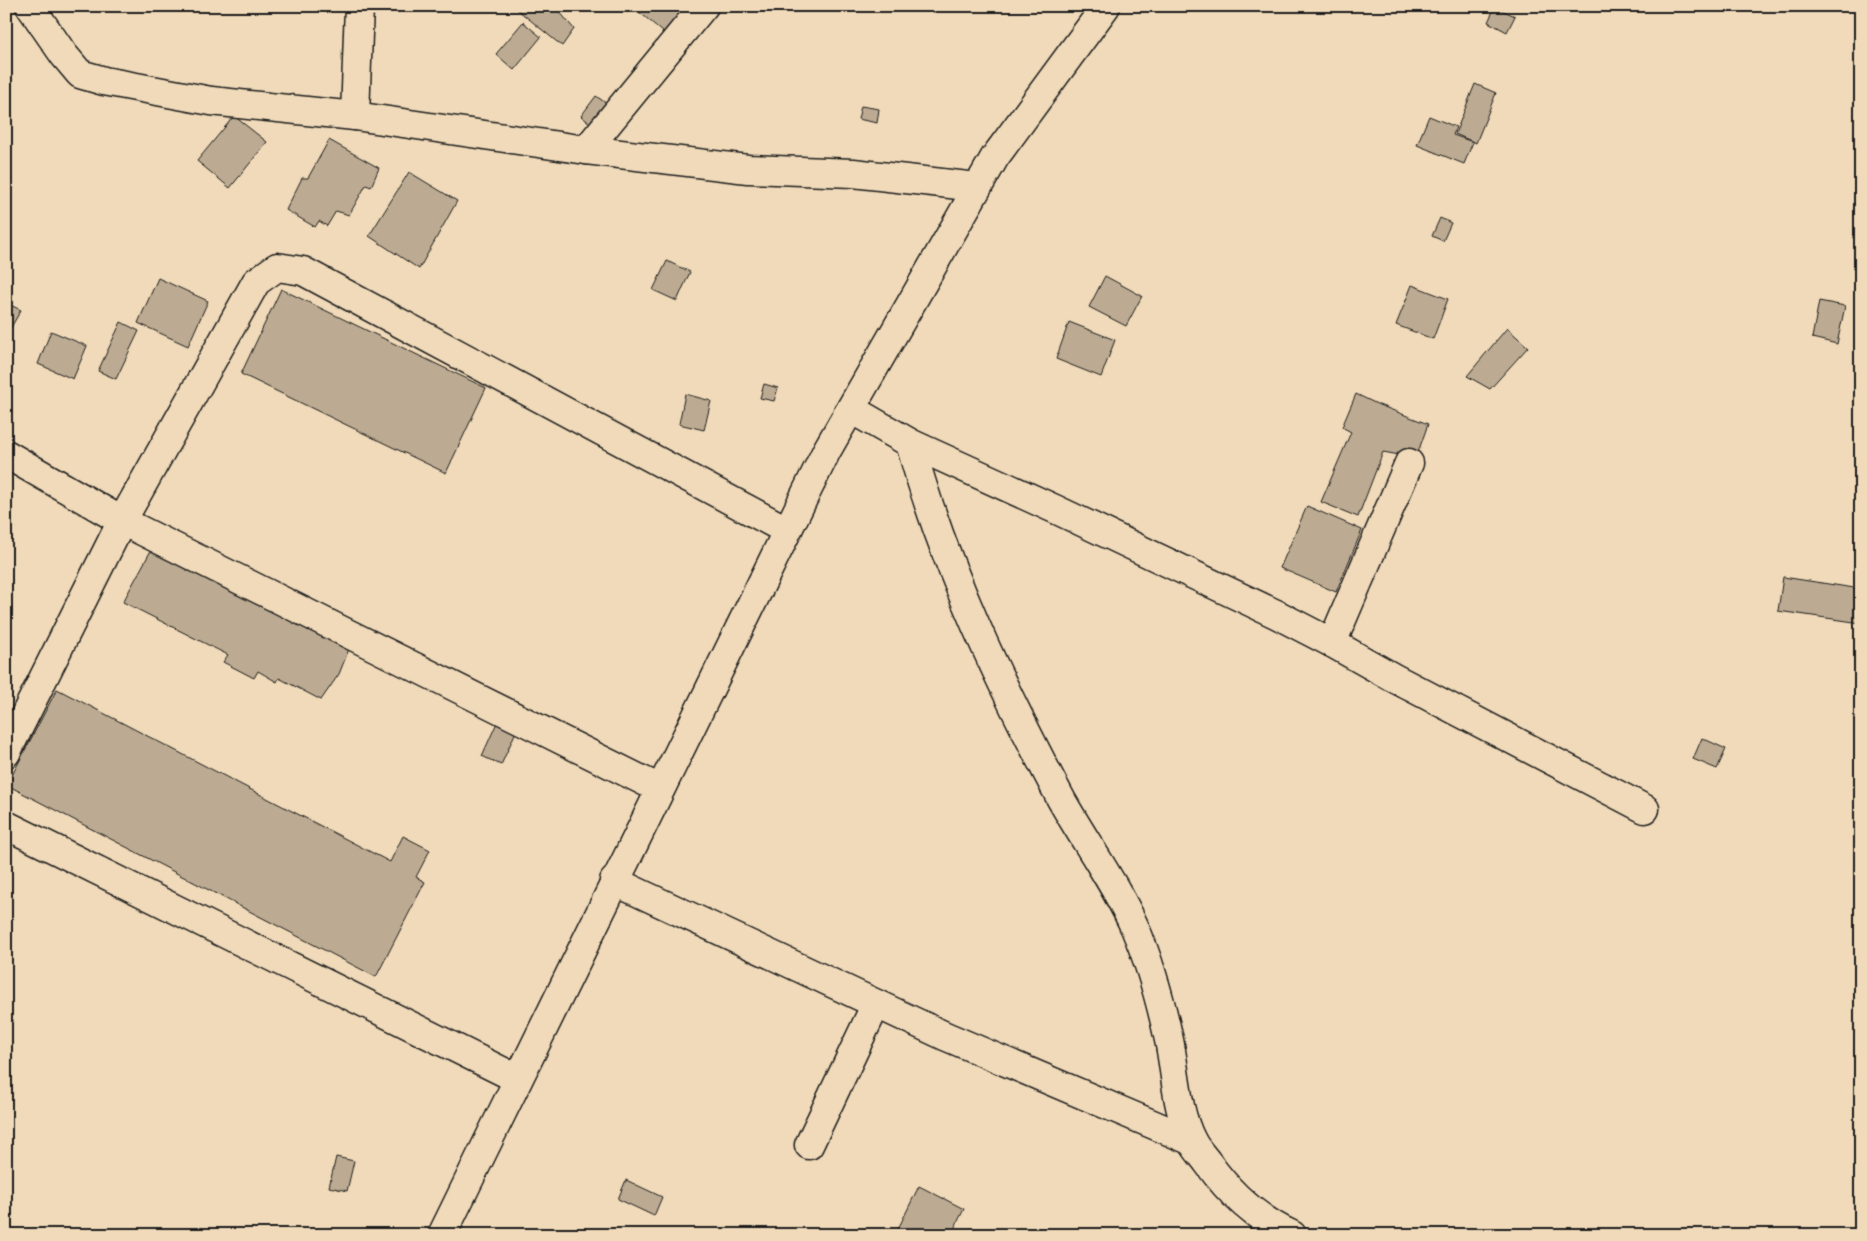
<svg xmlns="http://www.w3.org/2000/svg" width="1867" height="1241" viewBox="0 0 1867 1241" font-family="'Gochi Hand',sans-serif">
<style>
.building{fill:#bcab92;stroke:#1c1c1c}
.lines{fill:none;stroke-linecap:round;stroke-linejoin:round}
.minor-casing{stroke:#1c1c1c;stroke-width:31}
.highway-casing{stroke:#1c1c1c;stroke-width:31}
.minor{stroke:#f0dab9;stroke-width:28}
.highway{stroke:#f0dab9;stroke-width:28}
</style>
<rect width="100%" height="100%" fill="#f0dab9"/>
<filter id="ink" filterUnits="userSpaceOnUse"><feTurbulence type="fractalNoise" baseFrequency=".02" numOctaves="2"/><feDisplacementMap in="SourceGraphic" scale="10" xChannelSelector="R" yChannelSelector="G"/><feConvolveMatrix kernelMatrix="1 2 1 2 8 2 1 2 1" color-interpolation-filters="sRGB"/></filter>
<g filter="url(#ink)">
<g class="building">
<path d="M513 6H564L559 11 574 29 562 46Z"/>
<path d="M632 6H674L686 16 669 37Z"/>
<path d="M1495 7 1515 16 1507 32 1488 22Z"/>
<path d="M523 22 541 37 514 70 496 54Z"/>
<path d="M1475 84 1496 93 1476 143 1455 134Z"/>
<path d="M596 96 610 106 595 127 581 116Z"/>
<path d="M861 106 879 109 877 123 858 119Z"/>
<path d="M234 116 267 142 230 188 197 161Z"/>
<path d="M1429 116 1456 127 1453 135 1473 142 1464 164 1417 145Z"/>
<path d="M329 140 379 168 371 187 366 185 349 215 336 211 327 226 319 221 315 227 286 210 302 178H308Z"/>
<path d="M409 172 457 201 419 269 369 236Z"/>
<path d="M1440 218 1451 223 1443 241 1432 236Z"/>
<path d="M667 261 690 272 677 301 653 290Z"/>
<path d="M1105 276 1142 296 1126 326 1089 307Z"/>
<path d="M158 278 208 301 188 346 138 323Z"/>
<path d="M1412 285 1448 299 1433 339 1396 325Z"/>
<path d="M281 289 486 388 446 473 241 374Z"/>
<path d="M1819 301 1845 306 1837 344 1812 338Z"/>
<path d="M6 303 21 310 6 336Z"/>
<path d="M121 322 139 331 116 379 98 371Z"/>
<path d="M1069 322 1115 340 1101 377 1056 359Z"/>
<path d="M1507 328 1528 347 1490 389 1467 376Z"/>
<path d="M51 331 87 346 73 379 38 364Z"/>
<path d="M764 384 778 388 774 401 760 398Z"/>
<path d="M685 394 711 401 704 430 679 424Z"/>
<path d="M1356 394 1379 405 1428 424 1416 458 1383 452 1358 517 1321 502 1351 432 1342 427Z"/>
<path d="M1307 506 1362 530 1336 592 1280 568Z"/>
<path d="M155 543 351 644 339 674 321 700 279 678 277 682 258 671 254 678 223 662 228 655 123 602Z"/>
<path d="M1783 577 1861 589V623L1778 611Z"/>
<path d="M57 689 390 862 403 836 430 850 416 877 425 882 376 977 7 785Z"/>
<path d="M499 718 518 727 501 765 482 756Z"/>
<path d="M1702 738 1726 749 1717 769 1693 759Z"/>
<path d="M336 1157 354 1161 347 1191 329 1187Z"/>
<path d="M626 1180 662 1197 654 1216 618 1199Z"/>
<path d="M919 1186 964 1209 951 1235H908L898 1229Z"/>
</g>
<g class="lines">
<defs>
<g id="minor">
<path d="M30 6 64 55 80 74 104 81 211 101 355 116 586 150 748 169 853 173 977 187"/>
<path d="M355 116 359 6"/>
<path d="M586 150 704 6"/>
<path d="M851 409 910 443 1057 510 1276 614 1332 643 1409 463"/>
<path d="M910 443C944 567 1001 686 1061 799 1085 842 1115 883 1135 928 1150 963 1161 1003 1169 1040 1176 1073 1176 1110 1192 1141 1196 1149 1203 1156 1208 1163 1230 1194 1257 1219 1292 1235"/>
<path d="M6 454 122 521 660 789"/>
<path d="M1332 643 1394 678 1645 809"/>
<path d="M6 753 122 521 256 282 277 267 303 271 786 530"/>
<path d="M6 825 518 1079"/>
<path d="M614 881 945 1036 1192 1141"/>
<path d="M809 1145 876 1004"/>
</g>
<path id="highway" d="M442 1235 827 450 995 157 1106 6"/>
</defs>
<use href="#minor" class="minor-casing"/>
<use href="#highway" class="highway-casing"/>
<use href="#minor" class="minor"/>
<use href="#highway" class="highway"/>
</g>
</g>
<rect width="1867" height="1241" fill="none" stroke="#f0dab9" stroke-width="25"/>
<rect x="12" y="12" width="1842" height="1216" fill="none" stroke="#1c1c1c" stroke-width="2" filter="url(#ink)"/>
</svg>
